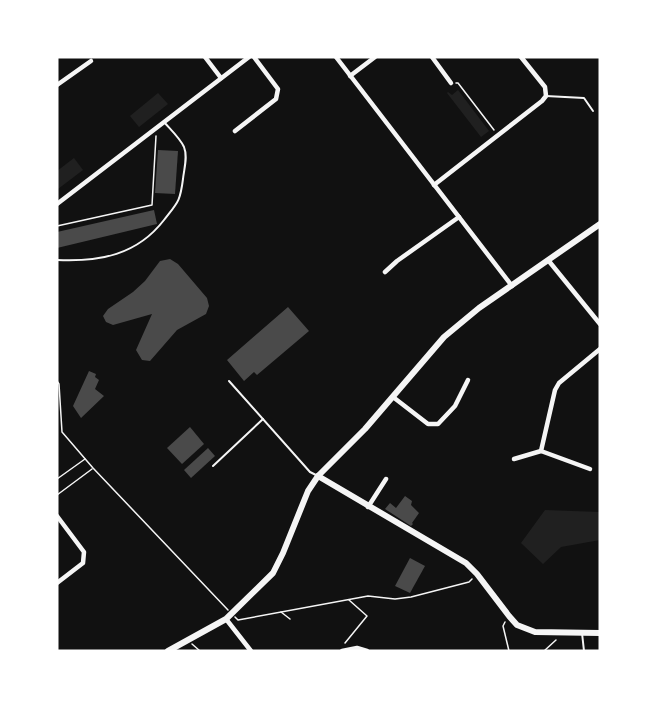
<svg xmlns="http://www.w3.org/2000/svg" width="657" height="708" viewBox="0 0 657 708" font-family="'DM Sans',sans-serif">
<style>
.green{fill:#202020}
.building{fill:#4a4a4a}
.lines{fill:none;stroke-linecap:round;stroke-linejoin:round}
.path{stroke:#f5f5f5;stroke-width:1.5}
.service{stroke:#f5f5f5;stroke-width:2}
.minor{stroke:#f5f5f5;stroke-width:4.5}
.tertiary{stroke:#f5f5f5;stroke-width:6}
</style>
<rect width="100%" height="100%" fill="#111"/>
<g class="green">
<path d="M458 90 489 131 481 137 447 93 448 92 452 95Z"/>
<path d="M158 93 168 104 139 127 130 116Z"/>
<path d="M74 158 83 170 58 189 57 171Z"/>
<path d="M545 510 600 512V540L561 547 543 564 521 543Z"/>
</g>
<g class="building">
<path d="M158 150 178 151 175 194 155 193Z"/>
<path d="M154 210 157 224 57 248V232Z"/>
<path d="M170 259 178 264 207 298 209 306 206 314 177 330 150 361 142 360 136 350 152 314 113 325 106 322 103 316 108 309 133 292 145 281 160 261Z"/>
<path d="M288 307 309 331 257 375 254 372 244 381 227 360Z"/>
<path d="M89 371 96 374 95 377 99 380 95 389 104 396 81 418 73 406Z"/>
<path d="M190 427 204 444 182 464 167 448Z"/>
<path d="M208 448 215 456 191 478 184 470Z"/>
<path d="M405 496 412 501 411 505 419 513 412 523 413 524 411 526 385 509 390 503 396 508Z"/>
<path d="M410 558 425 566 410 593 395 586Z"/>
</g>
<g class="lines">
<g class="path">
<path d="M456 83H458L494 130"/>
<path d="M57 226 152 205 156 136"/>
<path d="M57 381 59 384 62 432 93 468 228 610"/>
<path d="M57 479 85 459"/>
<path d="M57 495 92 469"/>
<path d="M281 612 290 619"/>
<path d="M235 617 238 620 368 596 395 599 411 597 469 582 472 579"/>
<path d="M505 622 503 626 509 651"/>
<path d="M345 643 367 616 349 600"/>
<path d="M192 644 200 651"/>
<path d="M544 651 556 640"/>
</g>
<g class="service">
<path d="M546 96 584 98 593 111"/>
<path d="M57 260C100 262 137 255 164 220 178 202 180 202 183 179 184 169 188 157 184 147 180 138 170 129 164 122"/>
<path d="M229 381 310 472 316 475"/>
<path d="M213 466 263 419"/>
<path d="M582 633 584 651"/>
</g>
<g class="minor">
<path d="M205 57 221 78"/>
<path d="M336 57 512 286"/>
<path d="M432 57 451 83"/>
<path d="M350 76 375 57"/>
<path d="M57 85 91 61"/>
<path d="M235 131 276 99 278 89 254 57"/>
<path d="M434 185 542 101 546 96 545 87 521 57"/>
<path d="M57 204 249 57"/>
<path d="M548 260 600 324"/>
<path d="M385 272 397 261 459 217"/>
<path d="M393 397 428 424H438L455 406 468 380"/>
<path d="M514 459 541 451"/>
<path d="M590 469 541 451 555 390 559 383 600 349"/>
<path d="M368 507 386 479"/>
<path d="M57 516 84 552 83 563 57 583"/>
<path d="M226 619 251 651"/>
<path d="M342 651 357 648 367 651"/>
</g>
<g class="tertiary">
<path d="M318 476 466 563 477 574 509 616 517 625 535 632 600 633"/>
<path d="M168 651 226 619 273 573 283 553 308 491 318 476 365 429 444 337 479 308 600 224"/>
</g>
</g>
<rect width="657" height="708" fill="none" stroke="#ffffff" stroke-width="117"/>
</svg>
